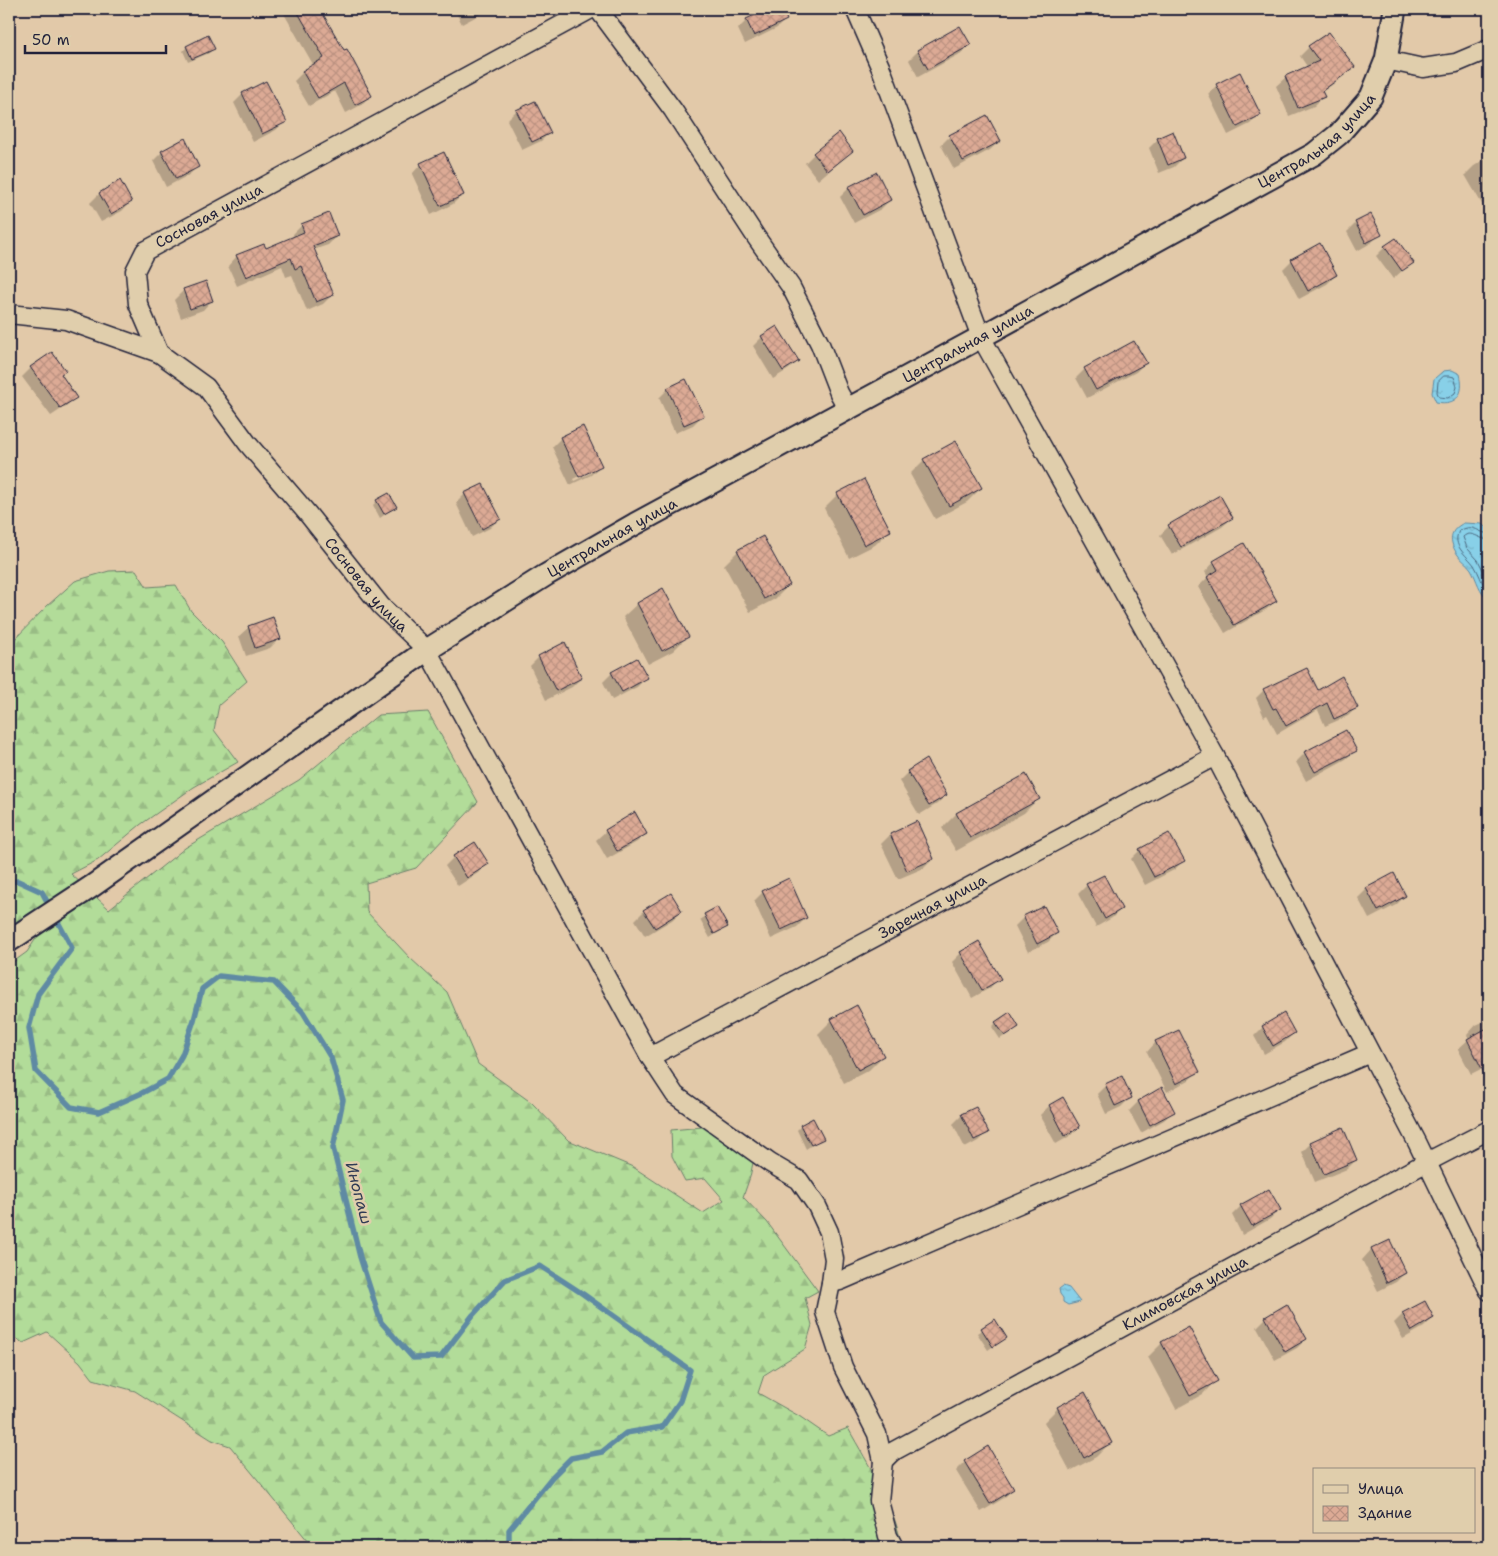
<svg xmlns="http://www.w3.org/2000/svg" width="1498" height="1556" viewBox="0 0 1498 1556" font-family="'Shantell Sans',sans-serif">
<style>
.forest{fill:url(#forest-firs);stroke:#6a7f6a}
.water{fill:url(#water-ripples);stroke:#5f8aa3}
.shadow{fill:#0003;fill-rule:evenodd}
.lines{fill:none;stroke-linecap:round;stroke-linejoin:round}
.shore{stroke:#4b6880;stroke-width:1}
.stream{stroke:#5f8aa3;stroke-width:5.5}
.building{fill:url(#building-cross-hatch);stroke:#22223b}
.minor-casing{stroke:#22223b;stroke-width:21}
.tertiary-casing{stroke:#22223b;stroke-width:25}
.minor{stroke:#e0ceac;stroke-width:18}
.tertiary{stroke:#e0ceac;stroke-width:21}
.labels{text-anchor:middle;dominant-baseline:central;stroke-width:5;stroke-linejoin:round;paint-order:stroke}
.street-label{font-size:15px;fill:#22223b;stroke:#e0ceac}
.water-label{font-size:16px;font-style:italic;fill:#313c55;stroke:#e0ceac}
</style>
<defs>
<pattern id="forest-firs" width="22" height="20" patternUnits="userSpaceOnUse" patternTransform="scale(1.25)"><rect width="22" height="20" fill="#b2dc99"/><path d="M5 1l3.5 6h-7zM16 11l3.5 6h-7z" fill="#99bc85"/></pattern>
<pattern id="water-ripples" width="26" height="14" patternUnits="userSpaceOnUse" patternTransform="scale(1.25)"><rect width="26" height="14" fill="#88d0e8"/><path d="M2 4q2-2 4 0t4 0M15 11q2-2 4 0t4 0" fill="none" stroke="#75b2c8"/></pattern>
<pattern id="building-cross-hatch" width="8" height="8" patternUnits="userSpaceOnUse" patternTransform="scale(1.25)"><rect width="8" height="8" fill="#dcaa95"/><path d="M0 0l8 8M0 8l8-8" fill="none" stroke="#bc9281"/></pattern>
</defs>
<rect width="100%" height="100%" fill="#e2c9a9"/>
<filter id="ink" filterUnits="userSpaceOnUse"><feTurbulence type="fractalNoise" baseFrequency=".02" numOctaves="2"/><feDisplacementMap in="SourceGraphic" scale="10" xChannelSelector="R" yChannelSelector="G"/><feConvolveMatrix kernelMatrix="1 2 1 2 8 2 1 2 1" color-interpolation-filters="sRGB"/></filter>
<g filter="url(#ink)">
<path class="forest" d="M136 570 147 587 176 585 191 611 222 642 247 681 219 705 214 730 238 762 194 787 140 825 98 860 71 874 109 909 185 848 299 780 378 715 428 712 478 802 416 868 366 883 367 912 410 958 447 992 478 1064 532 1103 568 1140 633 1167 703 1213 724 1200 705 1178 685 1181 672 1156 671 1130 713 1126 754 1158 750 1177 743 1197 767 1222 818 1291 805 1298 812 1325 805 1349 764 1375 758 1393 799 1416 828 1436 848 1428C869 1466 894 1504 902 1547H313L230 1446 212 1440 135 1391 93 1379 80 1362 47 1332 23 1343 9 1335V965L27 952 37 937 22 926 9 934V645L47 606 75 581 109 571Z"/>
<g class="water">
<path d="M1452 370 1460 374C1465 394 1457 406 1436 402L1432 393 1434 379 1443 371Z"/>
<path d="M1464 523 1482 524 1489 531V599C1479 593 1477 579 1471 569 1467 563 1461 560 1458 555 1448 541 1449 530 1464 523Z"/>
<path d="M1063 1286 1069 1288 1080 1302 1068 1305 1063 1302V1298L1060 1294 1059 1289Z"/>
</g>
<g class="shadow">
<path d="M286 9H319L370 96 361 105 346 113 335 91 309 106 294 81 303 72 314 66 283 12Z"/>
<path d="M454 9H485L479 15 462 24Z"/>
<path d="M770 9H781L786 19 777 28 745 44 738 29 747 20Z"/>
<path d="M970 45 960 54 918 77 909 60 918 51Z"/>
<path d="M187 47 213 49 209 53 188 62 183 51Z"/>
<path d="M1309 47 1353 67 1344 76 1322 92 1323 97 1314 106 1289 116 1276 86 1286 77 1308 68 1300 56Z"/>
<path d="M1217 85 1259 115 1250 124 1228 135 1208 94Z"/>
<path d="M243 94 285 121 276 130 253 142 234 103Z"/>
<path d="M534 102 550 132 541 141 522 150 507 120 516 111Z"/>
<path d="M950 136 1000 141 990 150 954 169 941 145Z"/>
<path d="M1158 139 1183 158 1174 167 1159 173 1149 148Z"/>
<path d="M852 151 818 180 805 163 814 154Z"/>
<path d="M162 152 198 166 189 175 166 187 153 161Z"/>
<path d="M1489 157V202L1483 206 1465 175 1474 166Z"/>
<path d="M421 164 462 195 453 204 431 215 412 174Z"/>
<path d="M849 188 890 200 881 209 854 223 840 197Z"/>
<path d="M99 194 131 201 122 211 101 222 90 203Z"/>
<path d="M1356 223 1380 234 1371 243 1357 251 1347 232Z"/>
<path d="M302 225 337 236 328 245 313 250 332 295 323 304 307 311 292 275 286 277 282 266 237 286 228 266 237 256 266 250 294 238 293 234Z"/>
<path d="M1385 247 1412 262 1393 279 1376 256Z"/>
<path d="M1292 260 1336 275 1327 284 1299 299 1283 269Z"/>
<path d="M205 282 212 300 203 310 181 318 174 300 183 291Z"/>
<path d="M762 337 798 360 789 369 773 379 753 346Z"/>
<path d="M1145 363 1136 372 1087 398 1076 378 1085 369Z"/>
<path d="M31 368 60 374 75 397 66 406 51 416 22 377Z"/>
<path d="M668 389 702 416 693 425 675 433 659 398Z"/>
<path d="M561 438 600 466 591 475 570 485 552 447ZM591 470V473L574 481 573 479Z"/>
<path d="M924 460 981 488 967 502 935 519 910 474Z"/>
<path d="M465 494 499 519 490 528 472 537 456 503Z"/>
<path d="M838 494 889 531 875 545 849 558 824 508Z"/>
<path d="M377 501 395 507 380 518 373 505Z"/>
<path d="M1232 518 1222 527 1172 555 1160 535 1169 526Z"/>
<path d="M738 551 789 585 775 599 750 612 724 565Z"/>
<path d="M1214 562 1276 600 1267 609 1225 633 1198 587 1208 577 1205 572Z"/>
<path d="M637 604 687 637 673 651 648 664 623 617Z"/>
<path d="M249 627 279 639 270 648 246 656 239 636Z"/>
<path d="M539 657 581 678 572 687 546 700 530 666Z"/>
<path d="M612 673 646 678 637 687 612 700 603 682Z"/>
<path d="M1264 690 1317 692 1357 707 1348 716 1325 726 1318 710 1277 734 1267 715 1264 717 1256 698Z"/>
<path d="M1355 750 1346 759 1306 781 1296 762 1305 753Z"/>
<path d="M925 761 946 795 937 804 919 815 899 781 908 772Z"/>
<path d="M1025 776 1038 799 1024 813 956 851 942 828 956 814Z"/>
<path d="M635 814 646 833 637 842 607 859 596 840 606 831Z"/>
<path d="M890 835 933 859 924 868 898 879 881 844Z"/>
<path d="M1140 850 1183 861 1174 870 1145 885 1131 859Z"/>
<path d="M454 857 487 864 478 873 458 886 445 866Z"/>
<path d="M1087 885 1121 909 1112 918 1096 927 1078 894Z"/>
<path d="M1367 889 1405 896 1396 905 1369 919 1358 898Z"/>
<path d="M763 892 806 918 797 927 771 939 754 901Z"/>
<path d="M717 909 726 927 710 938 700 920Z"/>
<path d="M644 911H681L672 920 645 936 635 920Z"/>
<path d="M1024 917 1057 933 1048 942 1028 952 1015 926Z"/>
<path d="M961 953 999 978 990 988 972 998 952 962Z"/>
<path d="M856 1007 883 1056 869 1070 844 1083 818 1034 832 1020Z"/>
<path d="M1489 1019V1065L1471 1074 1458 1049 1469 1039 1467 1035 1476 1025Z"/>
<path d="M996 1023 1018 1027 1000 1039 992 1027Z"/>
<path d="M1263 1027 1294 1033 1285 1042 1264 1054 1254 1036Z"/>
<path d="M1156 1042 1198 1071 1189 1080 1167 1092 1147 1052Z"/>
<path d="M1106 1085 1130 1098 1121 1107 1106 1114 1097 1094Z"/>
<path d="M1138 1102 1174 1111 1164 1120 1141 1133 1129 1111Z"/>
<path d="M1049 1106 1079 1127 1070 1136 1056 1144 1040 1115Z"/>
<path d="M962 1115 987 1132 978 1141 965 1148 953 1124Z"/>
<path d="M801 1126 822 1138 806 1149 797 1130Z"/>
<path d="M1311 1143 1356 1160 1347 1169 1315 1182 1302 1152Z"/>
<path d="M1241 1206 1279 1210 1270 1219 1242 1235 1232 1215Z"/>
<path d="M1389 1242 1405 1273 1396 1282 1378 1291 1362 1260 1371 1250Z"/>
<path d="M1403 1314 1433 1318 1424 1327 1403 1339 1394 1323Z"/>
<path d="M1266 1318 1306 1339 1297 1348 1275 1360 1257 1327Z"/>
<path d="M995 1321 1005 1338 988 1350 977 1333Z"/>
<path d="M1162 1343 1216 1380 1203 1394 1176 1409 1148 1357Z"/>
<path d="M1058 1408 1110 1443 1096 1457 1070 1471 1044 1422Z"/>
<path d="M965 1462 1013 1489 1004 1498 981 1512 956 1471Z"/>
</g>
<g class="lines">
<g class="shore">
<path d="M1444 376H1450L1454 377 1457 387 1455 393 1448 398 1439 397 1437 392 1438 382Z"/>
<path d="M1489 534C1476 532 1474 523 1459 531 1451 546 1467 555 1474 565 1479 573 1482 582 1486 591L1489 593"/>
<path d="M1489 540C1480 540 1471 529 1463 537L1467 548 1478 560 1489 582"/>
</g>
<path class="stream" d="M9 882 18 881 42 892 72 948 38 994 29 1028 36 1071 71 1107 99 1112 142 1093 168 1079 182 1055 194 1020 202 989 219 976 274 982 303 1012 331 1058 343 1100 333 1148 360 1257 381 1322 413 1358 441 1357 473 1315 505 1280 540 1266 583 1294 690 1370 680 1401 662 1427 626 1433 602 1452 571 1458 552 1477 509 1530V1547"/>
</g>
<g class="building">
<path d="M296 9H320L344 50 347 49 372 96 355 105 344 83 318 98 302 71 324 58Z"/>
<path d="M768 9H782L787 20 754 36 746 19Z"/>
<path d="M960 26 971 45 928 69 917 50Z"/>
<path d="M1329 32 1355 67 1322 91 1325 97 1298 108 1285 76 1319 61 1308 46Z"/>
<path d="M208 35 215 49 192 59 186 46Z"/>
<path d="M1240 72 1261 115 1237 127 1216 84Z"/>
<path d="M266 81 287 122 262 134 242 93Z"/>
<path d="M535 101 551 133 532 142 516 110Z"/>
<path d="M987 115 1001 141 963 161 949 135Z"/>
<path d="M1173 131 1184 158 1168 165 1157 138Z"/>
<path d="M839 132 853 151 828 171 813 153Z"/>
<path d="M185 138 199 167 176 179 161 151Z"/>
<path d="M444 152 464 195 440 206 420 163Z"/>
<path d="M877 172 891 200 863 215 848 187Z"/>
<path d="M120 180 132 202 111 214 99 193Z"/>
<path d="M329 213 338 236 313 246 334 295 316 302 301 266 295 269 291 258 246 277 236 255 264 244 266 248 304 232 301 224Z"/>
<path d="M1371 214 1382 235 1366 243 1355 222Z"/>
<path d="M1396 238 1414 263 1402 271 1384 246Z"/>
<path d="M1320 243 1337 275 1308 291 1291 259Z"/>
<path d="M206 281 213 301 190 309 183 289Z"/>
<path d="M777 326 799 361 783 371 761 336Z"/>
<path d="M1134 341 1147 363 1096 390 1084 368Z"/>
<path d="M52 352 66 371 61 374 77 398 60 408 30 367Z"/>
<path d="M686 379 704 416 684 425 667 388Z"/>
<path d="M583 426 602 466 579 477 560 437Z"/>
<path d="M956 441 982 488 949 506 923 459Z"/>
<path d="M864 479 891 531 864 545 837 493Z"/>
<path d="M483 484 501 519 482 529 464 493Z"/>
<path d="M389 493 397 507 384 514 376 500Z"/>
<path d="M1220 495 1233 518 1181 547 1168 525Z"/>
<path d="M763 536 790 585 764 599 737 550Z"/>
<path d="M1244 543 1277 601 1234 625 1207 577 1218 570 1213 561Z"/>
<path d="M663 588 689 637 662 651 637 603Z"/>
<path d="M273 617 281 639 255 648 248 626Z"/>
<path d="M565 642 582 678 556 691 538 656Z"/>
<path d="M637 658 648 678 622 692 611 672Z"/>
<path d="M1307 668 1318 690 1342 676 1358 708 1334 719 1327 703 1286 726 1276 708 1273 709 1263 689Z"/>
<path d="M1346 730 1357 751 1315 772 1304 752Z"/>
<path d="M926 759 947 795 929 806 907 771Z"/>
<path d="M1026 774 1040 799 970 838 956 813Z"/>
<path d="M635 812 647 834 617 851 605 830Z"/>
<path d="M917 821 934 859 907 871 890 834Z"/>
<path d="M1169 833 1185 861 1154 877 1139 849Z"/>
<path d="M475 842 489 864 467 878 453 856Z"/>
<path d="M1394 873 1406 896 1378 911 1366 888Z"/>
<path d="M1104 875 1122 909 1105 919 1086 884Z"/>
<path d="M789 878 807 918 781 930 762 891Z"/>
<path d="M671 893 682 911 655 928 643 910Z"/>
<path d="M1044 906 1058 933 1037 944 1023 916Z"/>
<path d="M717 907 728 927 714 934 704 914Z"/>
<path d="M979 941 1001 979 982 990 960 952Z"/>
<path d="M857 1005 884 1056 858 1070 831 1019Z"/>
<path d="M1010 1012 1019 1027 1005 1036 995 1022Z"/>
<path d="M1284 1013 1295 1033 1273 1046 1262 1026Z"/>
<path d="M1489 1027V1083L1467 1039Z"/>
<path d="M1179 1030 1200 1072 1176 1084 1155 1041Z"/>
<path d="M1122 1076 1132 1098 1115 1106 1105 1084Z"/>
<path d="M1162 1087 1175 1112 1150 1125 1138 1101Z"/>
<path d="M1063 1097 1080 1127 1065 1136 1049 1105Z"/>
<path d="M976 1107 989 1133 974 1140 961 1114Z"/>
<path d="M813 1118 824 1139 811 1145 800 1125Z"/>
<path d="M1343 1127 1357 1160 1324 1174 1310 1142Z"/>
<path d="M1269 1189 1281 1210 1252 1226 1240 1205Z"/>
<path d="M1390 1240 1406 1273 1387 1283 1371 1249Z"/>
<path d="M1425 1301 1434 1318 1412 1331 1402 1313Z"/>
<path d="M1287 1304 1307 1339 1285 1352 1265 1317Z"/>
<path d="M995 1319 1007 1338 993 1347 981 1328Z"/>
<path d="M1189 1327 1218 1381 1190 1396 1161 1342Z"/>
<path d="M1085 1392 1112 1443 1084 1458 1057 1407Z"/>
<path d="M988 1446 1014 1489 990 1504 964 1461Z"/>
</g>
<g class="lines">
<defs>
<g id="minor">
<path id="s1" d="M591 9 145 251 135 271 138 304 159 353 206 387 248 444 307 513 381 606 427 650 650 1057 675 1095 770 1163 799 1180 817 1206 829 1232 834 1259 831 1283 825 1312 843 1367 877 1434 883 1461 879 1501 888 1536 894 1547"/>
<path d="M598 9 673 110 756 237 791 287 820 344 839 393 848 409"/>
<path d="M855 9 882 71 981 337 1215 756 1417 1142 1489 1291"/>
<path d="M1386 60 1423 68 1456 63 1489 49"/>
<path d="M9 314 66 320 159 353"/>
<path id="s2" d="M650 1057 1215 756"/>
<path d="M831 1283 840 1281 1370 1053"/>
<path id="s3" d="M883 1461 892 1452 1427 1162 1489 1130"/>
</g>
<g id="tertiary">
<path id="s4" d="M9 941 91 887 427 650 546 575 635 524 981 337 1314 154 1339 134 1371 97 1386 60 1395 9"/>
</g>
</defs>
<use href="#minor" class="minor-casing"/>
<use href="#tertiary" class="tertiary-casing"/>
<use href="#minor" class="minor"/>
<use href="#tertiary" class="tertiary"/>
</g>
</g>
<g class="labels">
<g class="street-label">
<text stroke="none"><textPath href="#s4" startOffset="1536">Центральная улица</textPath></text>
<text transform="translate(209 216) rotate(-28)">Сосновая улица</text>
<text stroke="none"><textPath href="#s4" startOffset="1131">Центральная улица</textPath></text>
<text stroke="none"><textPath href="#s4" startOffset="726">Центральная улица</textPath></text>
<text stroke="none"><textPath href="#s1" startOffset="929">Сосновая улица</textPath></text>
<text stroke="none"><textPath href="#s2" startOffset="320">Заречная улица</textPath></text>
<text stroke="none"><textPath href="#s3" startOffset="346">Климовская улица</textPath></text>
</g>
<g class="water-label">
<text transform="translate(359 1193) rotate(75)">Инопаш</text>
</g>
</g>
<rect width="1498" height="1556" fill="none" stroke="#e0ceac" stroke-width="30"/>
<rect x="15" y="15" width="1468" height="1526" fill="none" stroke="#22223b" stroke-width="2" filter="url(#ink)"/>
<rect x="1313" y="1468" width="162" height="65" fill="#e0ceac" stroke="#94897f"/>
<rect x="1323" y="1485" width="25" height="8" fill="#e0ceac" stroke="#94897f"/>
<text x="1358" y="1494" font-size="15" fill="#22223b">Улица</text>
<rect x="1323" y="1506" width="25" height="15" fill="url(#building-cross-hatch)" stroke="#94897f"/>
<text x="1358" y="1518" font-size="15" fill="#22223b">Здание</text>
<path d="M25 45v8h141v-8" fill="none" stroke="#22223b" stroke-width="2.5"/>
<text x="32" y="45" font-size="15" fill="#22223b" stroke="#e0ceac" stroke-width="4" paint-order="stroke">50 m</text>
</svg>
